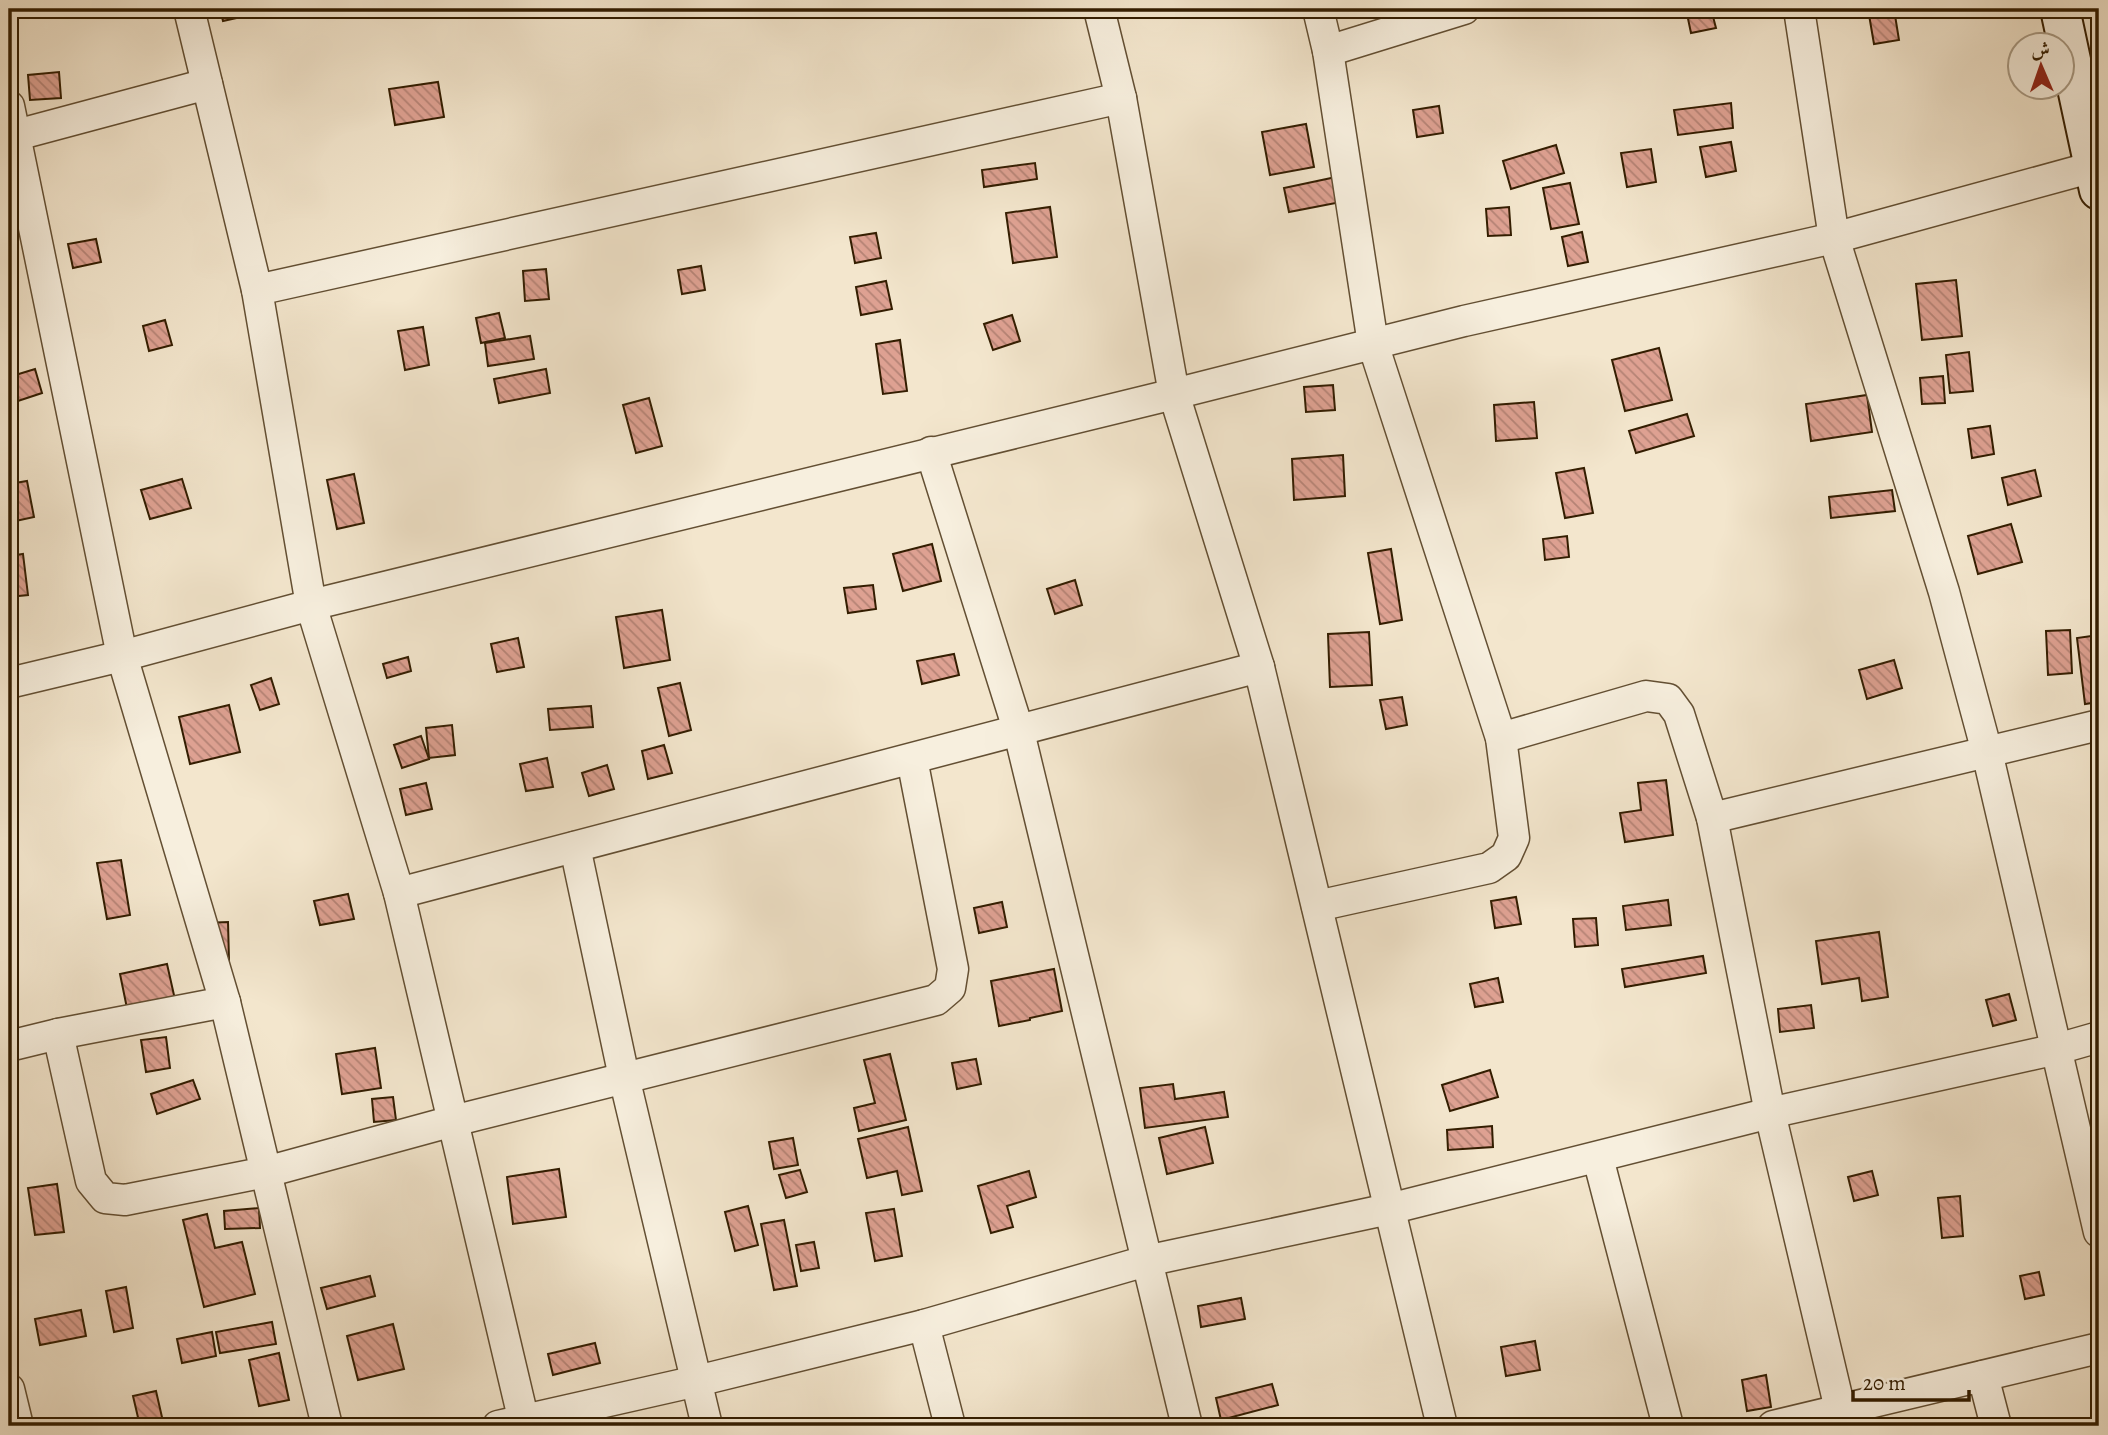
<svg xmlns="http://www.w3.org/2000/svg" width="2108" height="1435" viewBox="0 0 2108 1435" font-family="Alegreya,Amiri,serif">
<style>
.building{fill:url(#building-back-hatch);stroke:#331d00;stroke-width:2}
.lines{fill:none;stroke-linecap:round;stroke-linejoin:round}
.minor-casing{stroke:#634f33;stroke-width:33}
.secondary-casing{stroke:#331d00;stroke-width:42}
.minor{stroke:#f7efde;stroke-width:30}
.secondary{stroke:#f7efde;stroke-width:38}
</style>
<defs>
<pattern id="building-back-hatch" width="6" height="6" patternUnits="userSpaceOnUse" patternTransform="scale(1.75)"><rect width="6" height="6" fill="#dea192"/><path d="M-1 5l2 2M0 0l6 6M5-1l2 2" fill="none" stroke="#b58375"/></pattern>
</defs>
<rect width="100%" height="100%" fill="#f3e6cd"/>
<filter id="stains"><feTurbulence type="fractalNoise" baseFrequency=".00286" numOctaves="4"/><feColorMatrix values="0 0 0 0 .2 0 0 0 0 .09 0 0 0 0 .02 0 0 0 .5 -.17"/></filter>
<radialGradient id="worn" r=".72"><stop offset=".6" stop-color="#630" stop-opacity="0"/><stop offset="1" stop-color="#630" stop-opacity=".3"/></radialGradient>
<g class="building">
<path d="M220 9H248L250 15 223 21Z"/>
<path d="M1686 9H1711L1716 28 1691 33Z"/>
<path d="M1868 9H1894L1899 40 1874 44Z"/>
<path d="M59 72 61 98 30 100 28 75Z"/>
<path d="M438 82 444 117 395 125 389 89Z"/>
<path d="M1731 103 1733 128 1678 135 1674 110Z"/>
<path d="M1439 106 1443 133 1417 137 1413 110Z"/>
<path d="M1306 124 1314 167 1270 175 1262 132Z"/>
<path d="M1731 142 1736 171 1706 177 1700 147Z"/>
<path d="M1556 145 1564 173 1511 189 1503 161Z"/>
<path d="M1651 149 1656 182 1627 187 1621 153Z"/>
<path d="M1035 163 1037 179 984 187 982 170Z"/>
<path d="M1336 177 1341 202 1289 212 1284 188Z"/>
<path d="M1570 183 1579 224 1551 229 1543 188Z"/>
<path d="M1050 207 1057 257 1013 263 1006 213Z"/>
<path d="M1509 207 1511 235 1488 236 1486 209Z"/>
<path d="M1582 232 1588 262 1568 266 1562 237Z"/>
<path d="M876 233 881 258 855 263 850 237Z"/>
<path d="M96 239 101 262 73 268 68 244Z"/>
<path d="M701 266 705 290 682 294 678 270Z"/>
<path d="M546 269 549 299 525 301 523 271Z"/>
<path d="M1956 280 1962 336 1922 340 1916 284Z"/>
<path d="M886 281 892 309 861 315 856 287Z"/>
<path d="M499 313 505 338 481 343 476 318Z"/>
<path d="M1012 315 1020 341 993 350 984 324Z"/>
<path d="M165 320 172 345 149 351 143 326Z"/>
<path d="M423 327 429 365 405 370 398 331Z"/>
<path d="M530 336 534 359 488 366 485 343Z"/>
<path d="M900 340 907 391 883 394 876 344Z"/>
<path d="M1659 348 1672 400 1625 411 1612 360Z"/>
<path d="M1969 352 1973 391 1950 393 1946 355Z"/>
<path d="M35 369 42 393 15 402 9 377Z"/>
<path d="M546 369 550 393 499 403 494 379Z"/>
<path d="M1943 376 1945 403 1922 404 1920 378Z"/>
<path d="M1333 385 1335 410 1306 412 1304 387Z"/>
<path d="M1867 395 1872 432 1811 441 1806 404Z"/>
<path d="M649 398 662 446 636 453 623 405Z"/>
<path d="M1534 402 1537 438 1496 441 1494 405Z"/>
<path d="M1687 414 1694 436 1636 453 1629 431Z"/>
<path d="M12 426 17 450 9 451V427Z"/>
<path d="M1990 426 1994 454 1972 458 1968 429Z"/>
<path d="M1343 455 1345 496 1294 500 1292 459Z"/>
<path d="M1584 468 1593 513 1565 518 1556 473Z"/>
<path d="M2035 470 2041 496 2008 505 2002 478Z"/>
<path d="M354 474 364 523 337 529 327 480Z"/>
<path d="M182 479 191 508 150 519 141 490Z"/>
<path d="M27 481 34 517 11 522 9 484Z"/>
<path d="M1892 490 1895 511 1831 518 1829 497Z"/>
<path d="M9 522H11L16 540 9 542Z"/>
<path d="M2011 524 2022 562 1978 574 1968 536Z"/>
<path d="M1567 536 1569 557 1545 560 1543 539Z"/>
<path d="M932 544 941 581 903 591 893 554Z"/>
<path d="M1391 549 1402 620 1380 624 1368 553Z"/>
<path d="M23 554 28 595 9 597V556Z"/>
<path d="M1075 580 1082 605 1055 614 1047 589Z"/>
<path d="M873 585 876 609 848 613 844 588Z"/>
<path d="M662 610 670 660 624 668 616 617Z"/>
<path d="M2070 630 2072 673 2048 675 2046 631Z"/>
<path d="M1369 632 1372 685 1330 687 1328 634Z"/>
<path d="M2099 635V702L2085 704 2077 638Z"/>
<path d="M518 638 524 667 497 672 491 644Z"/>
<path d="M954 654 959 675 922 684 917 661Z"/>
<path d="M408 657 411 671 387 678 383 664Z"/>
<path d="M1894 660 1902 688 1867 699 1859 670Z"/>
<path d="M271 678 279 704 260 710 251 685Z"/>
<path d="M680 683 691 730 669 736 658 688Z"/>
<path d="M1402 697 1407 725 1386 729 1380 700Z"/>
<path d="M229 705 240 752 190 764 179 717Z"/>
<path d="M591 706 593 727 550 730 548 709Z"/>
<path d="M452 725 455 755 429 758 426 728Z"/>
<path d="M421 736 429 759 402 768 394 745Z"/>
<path d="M664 745 672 773 648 779 642 751Z"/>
<path d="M547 758 553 787 526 791 520 764Z"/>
<path d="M607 765 614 789 589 796 582 773Z"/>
<path d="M1666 780 1673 835 1625 842 1620 813 1641 810 1638 783Z"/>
<path d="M426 783 432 809 406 815 400 789Z"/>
<path d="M121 860 130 915 107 919 97 863Z"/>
<path d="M348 894 354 919 320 925 314 901Z"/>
<path d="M1516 897 1521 924 1495 928 1491 901Z"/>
<path d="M1668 900 1671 925 1626 930 1623 906Z"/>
<path d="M1002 902 1007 927 979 933 974 908Z"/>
<path d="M1596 918 1598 945 1575 947 1573 919Z"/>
<path d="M228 922 229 960H205L203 923Z"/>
<path d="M1879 932 1888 997 1862 1001 1859 978 1822 984 1816 941Z"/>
<path d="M1703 956 1706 973 1625 987 1622 969Z"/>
<path d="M167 964 178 1013 130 1023 120 974Z"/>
<path d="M1054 969 1062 1011 1030 1018V1020L999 1026 991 981Z"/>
<path d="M1498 978 1503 1002 1475 1007 1470 984Z"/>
<path d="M2009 994 2016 1020 1993 1026 1986 1000Z"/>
<path d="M1811 1005 1814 1028 1780 1032 1778 1009Z"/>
<path d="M166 1037 170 1068 146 1072 141 1040Z"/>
<path d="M375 1048 381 1088 342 1094 336 1054Z"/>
<path d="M890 1054 906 1120 859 1131 854 1108 875 1103 864 1060Z"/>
<path d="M976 1059 981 1084 957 1089 952 1063Z"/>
<path d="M1490 1070 1498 1097 1450 1111 1442 1085Z"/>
<path d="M193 1080 200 1099 157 1114 151 1094Z"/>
<path d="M1173 1084 1175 1099 1224 1092 1228 1117 1145 1128 1140 1088Z"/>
<path d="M393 1097 396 1120 374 1122 372 1099Z"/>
<path d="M1492 1126 1493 1147 1448 1150 1447 1130Z"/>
<path d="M908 1127 922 1191 902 1195 897 1171 867 1178 858 1139Z"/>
<path d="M1205 1127 1213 1163 1167 1174 1159 1138Z"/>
<path d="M793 1138 798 1165 774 1169 769 1142Z"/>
<path d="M559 1169 566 1217 513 1224 507 1177Z"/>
<path d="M800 1170 807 1192 786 1198 779 1175Z"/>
<path d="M1029 1171 1036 1197 1007 1206 1013 1227 991 1233 978 1186Z"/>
<path d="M1872 1171 1878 1195 1854 1201 1848 1177Z"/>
<path d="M57 1184 64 1232 35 1235 28 1188Z"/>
<path d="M1960 1196 1963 1236 1942 1238 1938 1198Z"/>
<path d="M748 1206 758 1245 735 1251 725 1212Z"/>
<path d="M259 1208 260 1228 225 1229 224 1211Z"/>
<path d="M894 1209 902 1256 875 1261 866 1213Z"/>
<path d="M207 1214 215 1248 242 1242 255 1294 204 1307 183 1220Z"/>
<path d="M784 1220 797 1286 774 1290 761 1224Z"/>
<path d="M814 1242 819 1268 801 1271 796 1245Z"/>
<path d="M2039 1272 2044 1295 2025 1299 2020 1276Z"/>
<path d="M370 1276 375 1296 327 1309 321 1288Z"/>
<path d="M126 1287 133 1328 114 1332 106 1291Z"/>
<path d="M1241 1298 1245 1319 1201 1327 1198 1306Z"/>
<path d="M81 1310 86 1336 40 1345 35 1319Z"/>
<path d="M272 1322 276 1344 220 1353 216 1332Z"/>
<path d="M393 1324 404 1369 358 1380 347 1336Z"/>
<path d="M212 1332 216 1356 182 1363 177 1339Z"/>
<path d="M1535 1341 1540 1370 1506 1376 1501 1347Z"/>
<path d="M595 1343 600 1363 553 1375 548 1354Z"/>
<path d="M279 1353 289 1400 259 1406 249 1360Z"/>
<path d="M1766 1375 1771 1407 1747 1411 1742 1380Z"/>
<path d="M1272 1384 1278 1405 1221 1420 1216 1398Z"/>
<path d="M156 1391 164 1426H140L133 1396Z"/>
</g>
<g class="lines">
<defs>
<g id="minor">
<path d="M189 9 257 290 311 605 399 893 525 1426"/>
<path d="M1099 9 1121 98 1174 394 1259 667 1442 1426"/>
<path d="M1799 9 1834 238 1944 592 1987 752 2099 1232"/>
<path d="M1328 51 1464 9"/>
<path d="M9 106 122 656 225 1002 327 1426"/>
<path d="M9 137 207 84"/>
<path d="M257 290 1121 98"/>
<path d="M931 452 1019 732 1187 1426"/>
<path d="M9 683 122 656 311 605 1174 394 1464 321 1834 238 2093 167"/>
<path d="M1501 738 1646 696 1668 699 1679 714 1712 818 1770 1113 1844 1426"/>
<path d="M1712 818 2099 725"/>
<path d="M575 847 624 1077 707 1426"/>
<path d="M399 893 1259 667"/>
<path d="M1317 906 1489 868 1506 856 1514 838 1501 738 1373 344 1328 51 1318 9"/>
<path d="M58 1034 91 1181 105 1198 125 1200 266 1172 453 1121 936 1000 950 988 953 969 912 759"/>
<path d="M9 1046 58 1034 225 1002"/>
<path d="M1598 1158 1668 1426"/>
<path d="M924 1325 950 1426"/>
<path d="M1983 1376 1996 1426"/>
<path d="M9 1389 18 1426"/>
<path d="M498 1426 697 1381 924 1325 1146 1261 1389 1209 1770 1113 2057 1049 2099 1037"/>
<path d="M1773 1426 2099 1348"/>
</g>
<path id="secondary" d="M2060 9 2099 190"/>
</defs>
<use href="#minor" class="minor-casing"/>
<use href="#secondary" class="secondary-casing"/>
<use href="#minor" class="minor"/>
<use href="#secondary" class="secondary"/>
</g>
<rect width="2108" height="1435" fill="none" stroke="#f3e6cd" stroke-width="35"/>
<rect x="10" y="10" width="2087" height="1414" fill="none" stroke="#331d00" stroke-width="3.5"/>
<rect x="18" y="18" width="2073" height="1400" fill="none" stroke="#331d00" stroke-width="2"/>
<g transform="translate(2041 66) rotate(358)"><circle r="33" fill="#f7efde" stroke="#a99b85" stroke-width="2"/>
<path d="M0-5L12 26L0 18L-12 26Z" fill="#8f2418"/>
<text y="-10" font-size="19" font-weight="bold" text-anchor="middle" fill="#331d00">ش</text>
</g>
<path d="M1853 1390v10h116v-10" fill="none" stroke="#331d00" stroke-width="3.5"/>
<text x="1863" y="1390" font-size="21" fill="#331d00" stroke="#f7efde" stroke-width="5" paint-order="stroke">20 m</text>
<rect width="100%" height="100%" filter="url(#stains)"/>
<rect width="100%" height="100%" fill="url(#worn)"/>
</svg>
